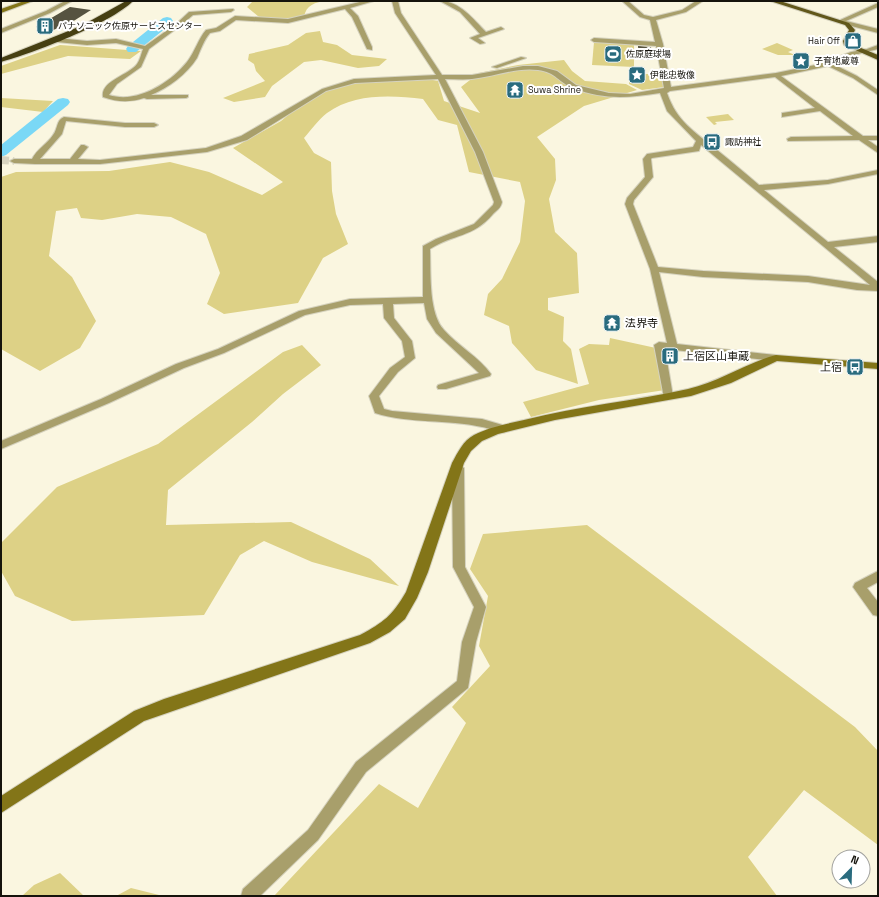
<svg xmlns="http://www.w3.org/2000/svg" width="879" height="897" viewBox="0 0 879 897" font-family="'Space Grotesk','Noto Sans JP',sans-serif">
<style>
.green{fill:#ddd186}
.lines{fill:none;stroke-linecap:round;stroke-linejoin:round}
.river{fill:#7ad8f6;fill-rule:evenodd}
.building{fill:#565340}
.street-tunnel{stroke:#d8d4c0;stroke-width:8;stroke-dasharray:8 4;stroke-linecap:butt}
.street-casing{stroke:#d5d2be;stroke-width:2}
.secondary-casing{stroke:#d5d2be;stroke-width:2}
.primary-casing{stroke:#d5d2be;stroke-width:2}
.highway-casing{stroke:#d5d2be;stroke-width:2}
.street{fill:#a89f6b;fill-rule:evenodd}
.secondary{fill:#837518;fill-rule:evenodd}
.primary{fill:#61571a;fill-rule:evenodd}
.highway{fill:#463f12;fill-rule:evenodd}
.labels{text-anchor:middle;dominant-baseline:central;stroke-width:4;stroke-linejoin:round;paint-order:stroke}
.far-poi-label{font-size:9px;fill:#15130c;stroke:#fff;text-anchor:start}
.poi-label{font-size:11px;fill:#15130c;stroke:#fff;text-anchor:start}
</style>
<rect width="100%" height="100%" fill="#faf6e0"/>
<g class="green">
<path d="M253 1H327C315 2 306 5 304 17L280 20 259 17 247 7Z"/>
<path d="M320 31 323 42 337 45 352 55 387 59 379 66 358 68 321 60 304 62 272 86 265 97 234 102 223 98 265 81 256 71 254 64 248 60 249 54 288 45 306 33Z"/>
<path d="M594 42 634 44V67L592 65Z"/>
<path d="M777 43 793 50 788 52 795 55H778L762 49Z"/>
<path d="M60 45 141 51 130 59 68 56 1 74V66Z"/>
<path d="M564 60 572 71 585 81 626 84 637 90 584 106 537 137 555 159 556 180 549 199 555 232 577 253 579 293 548 298V310L564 317 563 341 571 349 578 384 536 370 512 343 509 326 484 315 488 294 502 279 520 242 525 201 520 182 469 172 457 125 438 120 423 99C392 95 354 93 327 113 318 120 311 130 304 138L314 153 331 162 332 191 336 214 348 244 323 258 298 303 224 314 207 304 220 273 206 234 171 217 137 214 102 220 81 218 77 208 56 211 49 256 72 277 96 321 80 348 40 371 1 349V177L16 172 109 171 170 162 209 172 262 195 283 182 233 148 281 121 306 100 327 90 355 82 428 79 438 81 444 101 480 113 461 87 479 73 518 65Z"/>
<path d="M630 74H660L664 87 642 90 629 84Z"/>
<path d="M1 98 53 101 43 112 1 107Z"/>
<path d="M728 114 734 120 715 122 717 124 714 125 706 117Z"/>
<path d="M610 338 656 348 665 390 599 400 531 417 523 402 589 384 579 349 589 344 609 345Z"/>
<path d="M302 345 321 365 283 394 252 422 168 490 166 525 291 522 370 559 399 586 312 562 264 541 240 555 204 615 72 621 15 596 1 571V543L57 487 158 444 283 352Z"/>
<path d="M587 525 855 727 878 751V845L804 790 748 857 777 896H274L379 784 418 808 466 723 452 707 490 666 479 646 488 596 470 569 483 534Z"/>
<path d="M60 873 84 896H22L34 885Z"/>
<path d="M131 888 159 895V896H116Z"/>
</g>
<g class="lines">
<g class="river">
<path d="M167 17 171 18 173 21 171 24 136 52H128L126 49 128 46 163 18Z"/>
<path d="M63 98 68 99 70 102 68 105 6 155 1 157V145L58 99Z"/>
</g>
</g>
<g class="building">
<path d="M70 7 91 10 72 22 51 31 36 27Z"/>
<path d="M638 46 651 47 653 60 639 59Z"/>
</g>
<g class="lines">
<path class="street-tunnel" d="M1 160 14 161"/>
<defs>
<g id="street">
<path d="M65 1H72L50 13 1 33V29L46 11Z"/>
<path d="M364 1H374L350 8 358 16 372 47V50L367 49 352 17 345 9 288 23 236 20 220 31 210 33C204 40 201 49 197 58 187 74 168 88 151 95H188V97L186 98 147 99 144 98C129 103 117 102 103 97 100 81 129 75 137 64 140 60 141 54 143 49L116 43 87 45 57 42 54 40 57 38 87 41 116 39 145 46 176 24 189 12 233 9 234 10 231 12 193 15 180 26 149 49 141 67 117 84 109 95C137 104 170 83 187 62 195 52 198 39 206 30L216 28 235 16 288 19Z"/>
<path d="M392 1H398L401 13 442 75H472L523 66H538L557 71 576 85 609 93 630 94 664 88 656 46 594 42 591 40 594 38 655 42 650 20 640 17 622 1H628L644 15 653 17 682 10 696 1H703L686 12 656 20 663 44 671 87 776 73 820 64 851 52 867 49 878 45V49L854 55 833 64 857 76 878 90V95L853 78 828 66 781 76 863 136H878V140H868L878 147V153L859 140 788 141 787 139 791 137 853 136 820 111 782 117V113L815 108 775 77 670 91 667 93C677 122 694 131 717 150 731 161 745 173 759 185L828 180 878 170V174L828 184 764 190 828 242 878 236V242L834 247 878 282V291L857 290 808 282 703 277 659 272 677 344 776 355 781 358 776 361 665 349 673 396 668 399 664 398 654 345 659 342 667 343 650 269 625 204 627 198 645 177 643 159 647 154 693 147 696 141 667 111 660 93C628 98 604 100 573 88 559 83 556 72 538 70 516 67 494 77 472 79 463 80 454 79 445 79L483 152 502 202C501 208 497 210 493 214 473 238 453 234 430 249 431 271 428 313 444 330 458 346 479 357 491 374L490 376 446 389H438L437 387 438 385 479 373 436 333 427 319 424 303 393 304 394 318 412 341 415 358 398 372 379 396 384 409 392 411 482 419 506 426 507 429 506 432C498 434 490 428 482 427 447 419 410 424 375 413L369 396 390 368 405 357 402 341 384 318 383 304 350 305 305 315 224 353 184 368 109 403 1 449V441L101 399 176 364 218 349 299 311 350 299 423 297V246L436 239 474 224 493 205 494 202 475 152 438 79 355 83 326 91 247 140 207 152 100 164H35L14 163 10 161 14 159H32C37 149 47 144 53 135 58 129 56 120 64 117L125 123H154L158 125 154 127H125L66 121 62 134 40 159H70L81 145H84L88 147 78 159 100 160 206 148 241 136 322 89 354 79 436 75 395 13ZM701 145 870 285 808 276 703 271 658 267 633 204 634 200 653 177 651 159 652 158 699 151Z"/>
<path d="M440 1C460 1 473 19 486 32L501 27 504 29 478 38 485 43 480 44 470 38 480 34 460 12Z"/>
<path d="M878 3V7L846 21 878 29V33L840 23 838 21Z"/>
<path d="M521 57 526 58 497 68 492 67Z"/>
<path d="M458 464 464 468 465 567 486 607 476 642 468 688 366 772 318 840 260 896H241L243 889 308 830 356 762 457 681 462 642 474 607 453 567 452 468Z"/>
<path d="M878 571V582L867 588 878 602V616L873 615 853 587 855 583Z"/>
</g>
<g id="secondary">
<path d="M24 1H33L1 13V9Z"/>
<path d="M776 355 878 363V369L777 361 731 383 691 396 555 420 498 434 482 441 471 451 464 463 428 572 417 598 405 619 390 632 370 643 144 721 1 813V796L134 711 164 699 360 635C384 622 392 616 406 592L452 463C458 452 463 441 474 435 489 427 507 424 524 420 578 406 634 401 688 389 719 382 746 363 776 355Z"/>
</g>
<path id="primary" d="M770 1H780L849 23 855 30 849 43 878 55V60L844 45 843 41 849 30 845 25Z"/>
<path id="highway" d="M126 1H133C110 24 33 53 1 62V58L81 26Z"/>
</defs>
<use href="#street" class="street-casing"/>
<use href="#secondary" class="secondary-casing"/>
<use href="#primary" class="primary-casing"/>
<use href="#highway" class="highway-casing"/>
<use href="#street" class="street"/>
<use href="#secondary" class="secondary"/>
<use href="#primary" class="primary"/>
<use href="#highway" class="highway"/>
</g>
<defs>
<symbol id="building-square" viewBox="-11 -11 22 22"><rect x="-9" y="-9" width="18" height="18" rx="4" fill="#296b7e" stroke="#fff"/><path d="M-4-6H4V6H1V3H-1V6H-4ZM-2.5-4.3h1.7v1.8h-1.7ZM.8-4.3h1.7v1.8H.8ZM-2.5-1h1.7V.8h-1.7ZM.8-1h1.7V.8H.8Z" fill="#fff"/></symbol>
<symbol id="shop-square" viewBox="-11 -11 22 22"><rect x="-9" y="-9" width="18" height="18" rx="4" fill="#296b7e" stroke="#fff"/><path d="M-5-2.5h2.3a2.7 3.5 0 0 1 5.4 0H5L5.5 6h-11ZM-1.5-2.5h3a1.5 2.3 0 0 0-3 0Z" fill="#fff"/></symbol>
<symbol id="stadium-square" viewBox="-11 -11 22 22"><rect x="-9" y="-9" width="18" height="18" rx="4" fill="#296b7e" stroke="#fff"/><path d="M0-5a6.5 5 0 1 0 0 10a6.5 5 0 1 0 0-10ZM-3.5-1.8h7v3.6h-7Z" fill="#fff"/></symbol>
<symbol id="sight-square" viewBox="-11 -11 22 22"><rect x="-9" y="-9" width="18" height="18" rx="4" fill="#296b7e" stroke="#fff"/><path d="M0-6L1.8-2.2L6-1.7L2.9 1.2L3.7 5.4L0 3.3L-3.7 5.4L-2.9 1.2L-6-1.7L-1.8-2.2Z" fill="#fff"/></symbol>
<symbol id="temple-square" viewBox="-11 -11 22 22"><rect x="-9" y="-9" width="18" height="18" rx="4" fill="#296b7e" stroke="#fff"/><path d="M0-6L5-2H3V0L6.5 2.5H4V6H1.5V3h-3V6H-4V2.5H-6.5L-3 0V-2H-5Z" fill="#fff"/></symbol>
<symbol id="bus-square" viewBox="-11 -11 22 22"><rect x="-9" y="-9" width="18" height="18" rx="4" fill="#296b7e" stroke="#fff"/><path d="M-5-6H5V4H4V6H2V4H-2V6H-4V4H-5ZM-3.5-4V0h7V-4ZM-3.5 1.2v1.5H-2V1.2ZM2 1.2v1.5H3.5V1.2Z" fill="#fff"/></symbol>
</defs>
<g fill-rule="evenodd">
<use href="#building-square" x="35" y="16" width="20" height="20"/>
<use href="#shop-square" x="843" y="31" width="20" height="20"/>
<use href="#stadium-square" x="603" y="44" width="20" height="20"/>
<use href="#sight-square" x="791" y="51" width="20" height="20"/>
<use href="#sight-square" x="627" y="65" width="20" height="20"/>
<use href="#temple-square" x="505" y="80" width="20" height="20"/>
<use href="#bus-square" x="702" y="132" width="20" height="20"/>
<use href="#temple-square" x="602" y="313" width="20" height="20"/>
<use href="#building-square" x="660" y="346" width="20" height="20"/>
<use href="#bus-square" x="845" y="357" width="20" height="20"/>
</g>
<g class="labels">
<g class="far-poi-label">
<text x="58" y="26">パナソニック佐原サービスセンター</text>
<text x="840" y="41" text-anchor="end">Hair Off</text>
<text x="626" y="54">佐原庭球場</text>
<text x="814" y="61">子育地蔵尊</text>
<text x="650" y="75">伊能忠敬像</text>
<text x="528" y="90">Suwa Shrine</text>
<text x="725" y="142">諏訪神社</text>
</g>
<g class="poi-label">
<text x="625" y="323">法界寺</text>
<text x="683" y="356">上宿区山車蔵</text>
<text x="842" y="367" text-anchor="end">上宿</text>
</g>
</g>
<rect width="879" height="897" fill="none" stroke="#15130c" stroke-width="4"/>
<g transform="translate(851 869) rotate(23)"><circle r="19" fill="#ffffff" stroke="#a1a19e"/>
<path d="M0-3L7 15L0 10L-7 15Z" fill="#296b7e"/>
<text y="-6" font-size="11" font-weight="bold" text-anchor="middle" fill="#15130c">N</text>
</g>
</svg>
